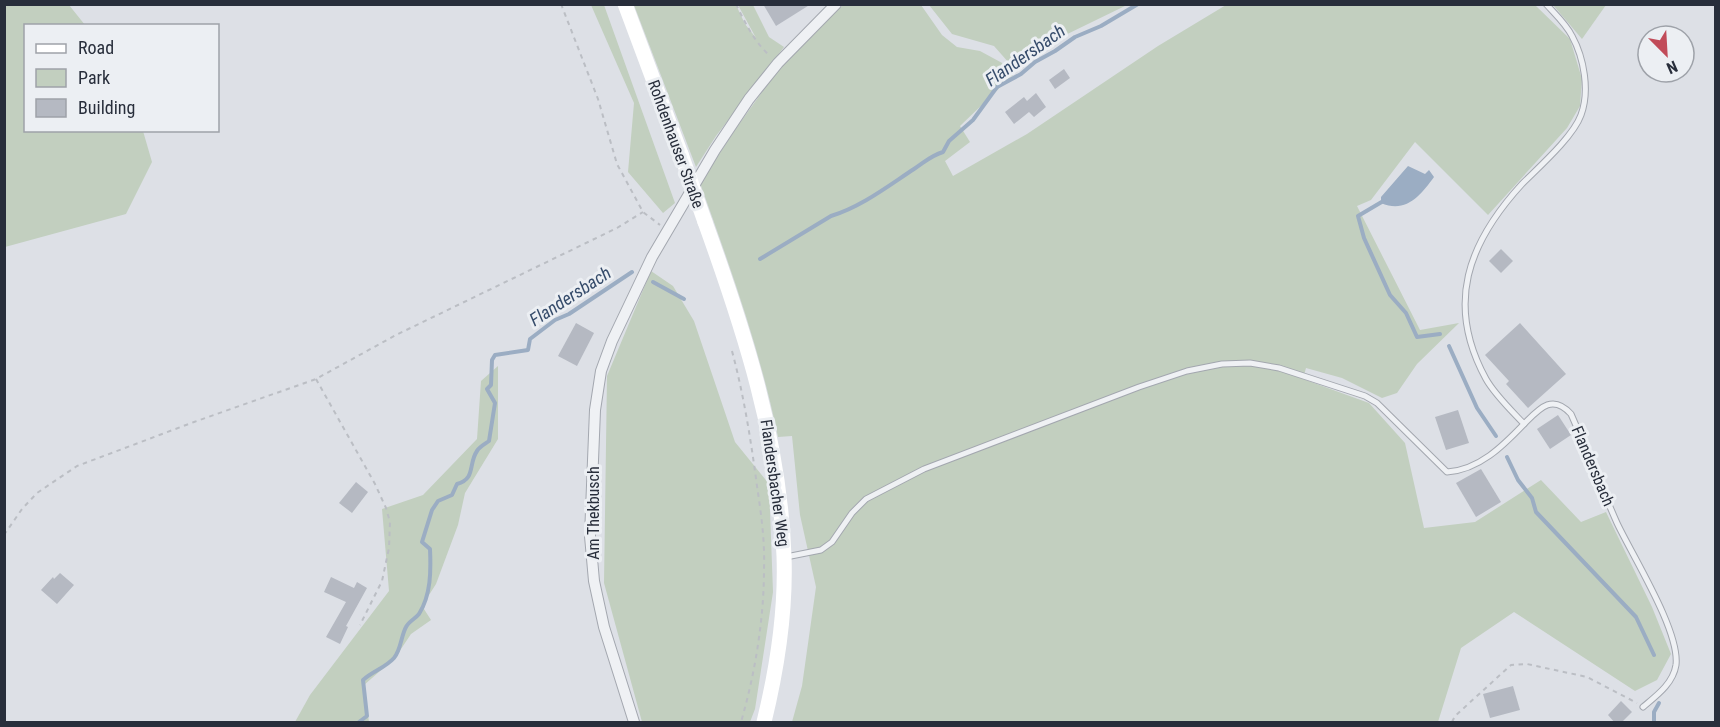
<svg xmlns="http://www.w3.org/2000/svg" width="1720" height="727" viewBox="0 0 1720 727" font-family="'Roboto Condensed',sans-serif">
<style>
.green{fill:#c2cfbf}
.water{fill:#9badc3}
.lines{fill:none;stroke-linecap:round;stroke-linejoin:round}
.stream{stroke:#9badc3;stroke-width:4}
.building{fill:#b5b9c2}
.service-casing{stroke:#a3a7af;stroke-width:7}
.minor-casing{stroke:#a3a7af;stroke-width:12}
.path{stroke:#bbbec4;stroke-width:2;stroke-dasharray:4.5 4.5;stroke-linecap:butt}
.service{stroke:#eff1f4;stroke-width:5}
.minor{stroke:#eff1f4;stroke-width:10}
.secondary{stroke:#fff;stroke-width:15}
.secondary-bridge{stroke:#fff;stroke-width:15}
.labels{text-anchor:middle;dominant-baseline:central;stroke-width:6;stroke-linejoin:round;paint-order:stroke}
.street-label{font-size:16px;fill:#282e3b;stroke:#eceff3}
.water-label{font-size:18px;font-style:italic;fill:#364c6b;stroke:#eceff3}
</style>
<rect width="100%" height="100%" fill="#dde0e6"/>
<g class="green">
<path d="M5 4 69 5 85 25 26 26V130L143 131 152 162 126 214 5 247Z"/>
<path d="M591 5H604L675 203 663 213 628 172 634 103Z"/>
<path d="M634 5H736L745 24 756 38 738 5H753L769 37 784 47 716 136 696 167Z"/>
<path d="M843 5H921L942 35 957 47 980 51 1004 64 1013 75 960 126 970 142 945 161 953 176 1027 134 1158 46 1226 5H1535L1570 39 1582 79 1580 106 1567 128 1488 215 1415 142 1371 200 1357 206 1420 330 1459 323 1417 364 1397 393 1382 398 1342 378 1306 368 1303 379 1369 403 1405 443 1424 528 1475 522 1541 480 1581 522 1606 512 1652 607 1671 654 1657 680 1635 691 1514 612 1461 648 1438 722H792L802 686 816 587 800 515 792 436 778 437C760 349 730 267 700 183L737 127 780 67Z"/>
<path d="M929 5H1127L1053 41 1017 72 994 46 952 34Z"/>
<path d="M1553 5H1606L1582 39Z"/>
<path d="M651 271 673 286 694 321 735 442 769 484 773 592 755 709 750 722H642L604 583 607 376Z"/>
<path d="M498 366V439L465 493 458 525 436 584 422 606 431 620 411 634 395 658 364 685 369 722H295L310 695 389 591 382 509 423 495 477 439 481 381Z"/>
</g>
<path class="water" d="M1408 166 1425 174 1429 170 1434 177C1421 195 1406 214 1381 203V197Z"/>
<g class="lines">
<g class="stream">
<path d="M1385 200 1358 216 1364 238 1390 295 1406 313 1417 337 1440 334"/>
<path d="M760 259 831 216C861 207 888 186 914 169 925 162 930 156 943 152L949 141 973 120 997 87 1021 74 1035 62 1055 51 1075 37 1101 26 1138 4"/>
<path d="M653 282 684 299"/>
<path d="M1449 346 1477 408 1496 436"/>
<path d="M1507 457 1518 480 1532 498 1536 512 1636 617 1654 655"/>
<path d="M359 722 367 716 363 680C373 671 385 668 394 658 401 650 401 636 406 627 409 621 415 619 419 614 431 595 431 571 430 549L422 542 432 510 438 501 452 495 457 484C476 479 468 464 477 451 479 447 485 444 489 441L495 403 487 389 491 385 492 360 495 355 528 350 530 339 555 320 569 314 632 272"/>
<path d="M1654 722V712L1659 703"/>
</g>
</g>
<g class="building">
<path d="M763 4H811L776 26Z"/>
<path d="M1064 69 1070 78 1055 89 1049 80Z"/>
<path d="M1036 93 1046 107 1034 117 1029 112 1014 124 1005 112 1024 97 1027 101Z"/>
<path d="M1501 249 1513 261 1501 273 1489 261Z"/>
<path d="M576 323 594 333 577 366 558 356Z"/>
<path d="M1520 323 1566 374 1528 408 1506 384 1509 381 1485 355Z"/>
<path d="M1458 410 1469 443 1446 450 1435 417Z"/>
<path d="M1558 415 1571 435 1550 449 1537 429Z"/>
<path d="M1481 469 1501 502 1476 517 1456 483Z"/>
<path d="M356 482 368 492 352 513 339 503Z"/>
<path d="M60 573 74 585 57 604 41 590 53 577 54 579Z"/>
<path d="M331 577 354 588 357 582 367 588 346 626 348 627 340 644 326 637 346 602 324 592Z"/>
<path d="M1513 686 1520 710 1490 718 1483 694Z"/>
<path d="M1621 701 1632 712 1621 723H1615L1608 715Z"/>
</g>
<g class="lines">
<defs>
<g id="service">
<path d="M1546 4C1555 14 1566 24 1572 36 1584 58 1590 91 1581 115 1573 137 1539 167 1522 184 1468 243 1445 304 1486 379 1495 395 1511 410 1524 424 1539 409 1552 393 1571 414 1587 450 1601 487 1617 523 1633 557 1680 631 1676 665 1673 684 1656 696 1643 707"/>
<path d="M786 557 821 550 832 542 852 513 866 499 924 469 1139 387 1187 371 1222 364 1250 363 1279 368 1365 396 1377 403 1447 472C1479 470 1503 446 1524 424"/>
</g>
<path id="minor" d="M634 722 604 627 594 581 590 536 595 410 601 371 612 341 652 257 715 150 749 99 778 63 836 4"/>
</defs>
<use href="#service" class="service-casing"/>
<use href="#minor" class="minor-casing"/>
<g class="path">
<path d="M561 4 598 99 617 164 643 212 660 225"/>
<path d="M736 4C745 23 754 41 769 55"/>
<path d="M732 351C744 396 751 441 757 486 761 513 765 541 764 569 764 619 755 674 741 722"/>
<path d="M316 379 375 484 386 508 390 522 389 548 382 581 360 625"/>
<path d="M4 535 22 509 37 493 77 466 194 422 316 379 396 335 617 228 643 212"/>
<path d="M1452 722 1455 716 1511 665 1527 664 1587 677 1637 703"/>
</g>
<use href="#service" class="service"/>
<use href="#minor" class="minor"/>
<g class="secondary">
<path d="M625 4 681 154"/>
<path d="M705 222C744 330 780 440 784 556 786 611 777 669 764 722"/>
</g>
<path class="secondary-bridge" d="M681 154 705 222"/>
</g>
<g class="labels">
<g class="street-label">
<text transform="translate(676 144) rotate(70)">Rohdenhauser Straße</text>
<text transform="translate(1593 466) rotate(67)">Flandersbach</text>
<text transform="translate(775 483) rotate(82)">Flandersbacher Weg</text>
<text transform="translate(593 513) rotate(-90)">Am Thekbusch</text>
</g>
<g class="water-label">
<text transform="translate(1025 55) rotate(-35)">Flandersbach</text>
<text transform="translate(570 296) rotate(-33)">Flandersbach</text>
</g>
</g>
<rect width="1720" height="727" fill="none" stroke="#282e3b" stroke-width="12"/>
<rect x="24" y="24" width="195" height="108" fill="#eceff3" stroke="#9ea2a9" stroke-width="1.5"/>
<rect x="36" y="44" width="30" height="9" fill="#ffffff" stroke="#9ea2a9" stroke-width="1.5"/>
<text x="78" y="54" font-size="18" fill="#282e3b">Road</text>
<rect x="36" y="69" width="30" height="18" fill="#c2cfbf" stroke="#9ea2a9" stroke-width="1.5"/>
<text x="78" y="84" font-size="18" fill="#282e3b">Park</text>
<rect x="36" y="99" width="30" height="18" fill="#b5b9c2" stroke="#9ea2a9" stroke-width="1.5"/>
<text x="78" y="114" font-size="18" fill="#282e3b">Building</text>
<g transform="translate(1666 54) rotate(156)"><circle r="28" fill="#eceff3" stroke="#9ea2a9" stroke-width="1.5"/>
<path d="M0-4.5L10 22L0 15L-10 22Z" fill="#c14b59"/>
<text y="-9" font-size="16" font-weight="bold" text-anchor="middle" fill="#282e3b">N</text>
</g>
</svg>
